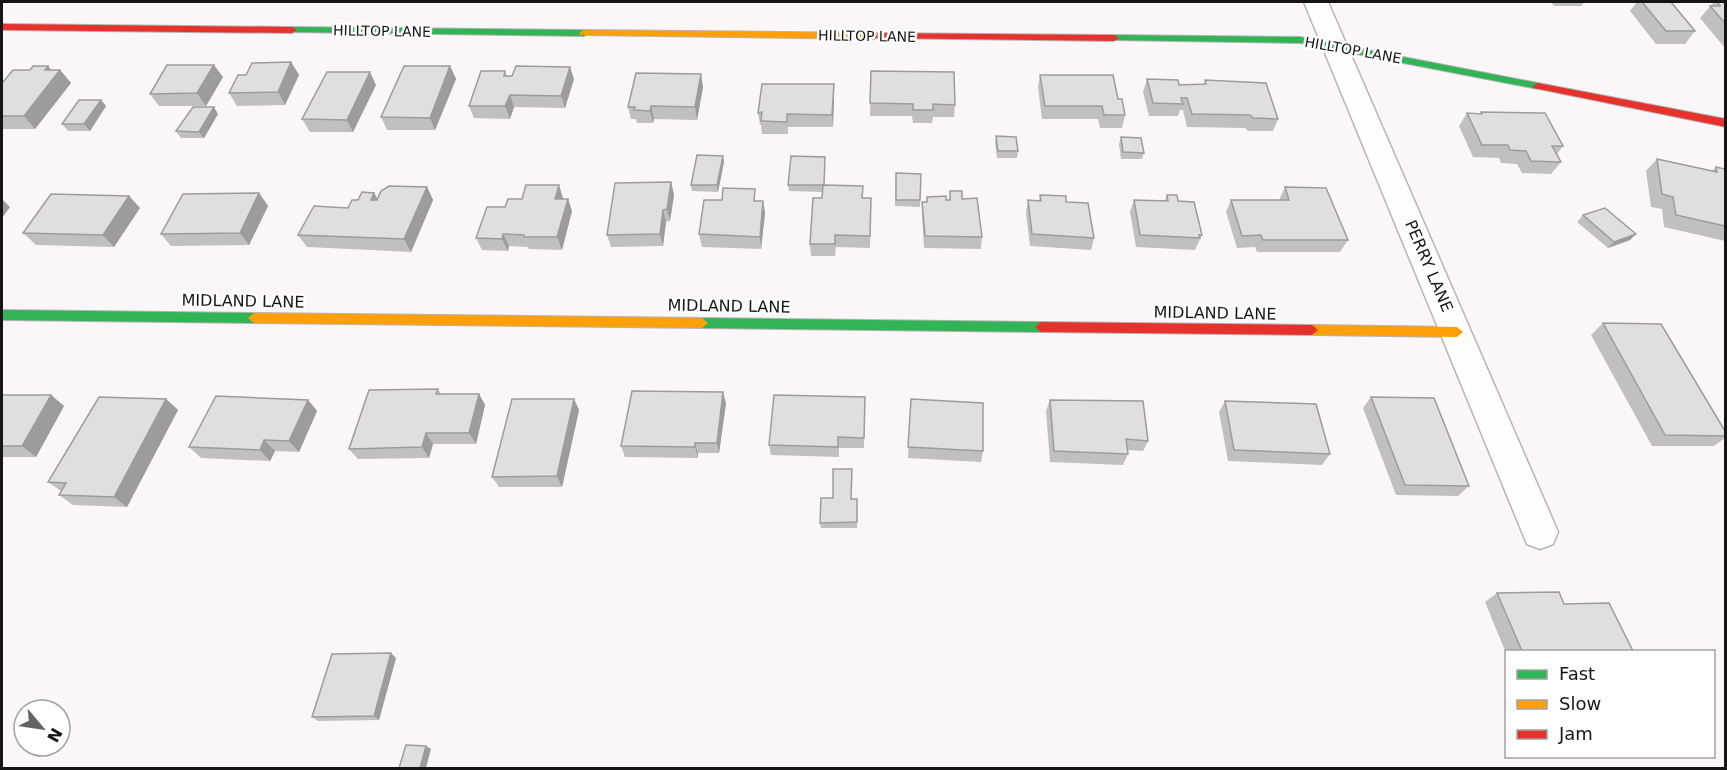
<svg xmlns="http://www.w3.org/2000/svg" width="1727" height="770" viewBox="0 0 1727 770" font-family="'DejaVu Sans',sans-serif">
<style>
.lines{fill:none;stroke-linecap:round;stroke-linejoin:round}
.street-casing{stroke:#b8b4b6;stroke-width:3}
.fast-casing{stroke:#b8b4b6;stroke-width:2}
.slow-casing{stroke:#b8b4b6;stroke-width:2}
.jam-casing{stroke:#b8b4b6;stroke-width:2}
.street{fill:#fefefe;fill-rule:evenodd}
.fast{fill:#30b455;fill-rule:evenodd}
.slow{fill:#ff9f0a;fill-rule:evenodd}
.jam{fill:#e5322d;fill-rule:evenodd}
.wall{fill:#c1c0bf}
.shaded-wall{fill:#9d9c9b}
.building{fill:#e0dfde;stroke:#9d9c9b;stroke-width:1.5}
.labels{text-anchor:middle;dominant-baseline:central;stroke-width:5;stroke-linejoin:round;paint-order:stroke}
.far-street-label{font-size:14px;fill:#171416;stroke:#fff}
.street-label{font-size:16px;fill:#171416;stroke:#fff}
</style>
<rect width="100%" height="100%" fill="#fbf7f9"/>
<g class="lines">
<defs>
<path id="street" d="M1304 2H1328L1558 532 1553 544 1540 549 1527 544Z"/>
<g id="fast">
<path d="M292 27 584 30 589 33 584 36 288 32 287 30Z"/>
<path d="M1114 35 1300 37 1538 83 1543 86 1538 89 1300 43 1110 40V36Z"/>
<path d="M2 310 254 313 260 318 254 323 2 320Z"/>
<path d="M702 318 1041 322 1047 327 1041 332 702 328 696 323Z"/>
</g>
<g id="slow">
<path d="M584 30 874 33 879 36 874 39 580 35 579 33Z"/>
<path d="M254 313 702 318 708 323 702 328 254 323 248 318Z"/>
<path d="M1312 325 1457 327 1463 332 1457 337 1312 335 1306 330Z"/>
</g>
<g id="jam">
<path d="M2 24 292 27 297 30 292 33 2 30Z"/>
<path d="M874 33 1114 35 1119 38 1114 41 870 38 869 36Z"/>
<path d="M1538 83 1726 119V127L1534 88 1533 86Z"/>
<path d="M1041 322 1312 325 1318 330 1312 335 1041 332 1035 327Z"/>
</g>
</defs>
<use href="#street" class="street-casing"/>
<use href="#fast" class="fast-casing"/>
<use href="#slow" class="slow-casing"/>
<use href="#jam" class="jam-casing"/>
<use href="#street" class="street"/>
<use href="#fast" class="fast"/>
<use href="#slow" class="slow"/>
<use href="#jam" class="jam"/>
</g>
<g class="wall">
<path d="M1551 2H1584L1581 6H1554Z"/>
<path d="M1637 2H1671L1695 31 1685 44H1656L1630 11Z"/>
<path d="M1714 2H1725V48L1700 18Z"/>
<path d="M291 62 299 75 285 105 237 106 229 93 246 75Z"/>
<path d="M48 66 51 70H60L71 83 35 129H2V82L30 70Z"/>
<path d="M450 66 456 79 435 130H387L381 117Z"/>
<path d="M505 71 507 76 574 79 565 108 514 107 510 119 474 118 469 106Z"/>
<path d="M871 71 955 105 954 117H933L932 123H913L912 116H870Z"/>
<path d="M1040 75 1118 99 1125 115 1122 128H1100L1098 119H1042L1038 87Z"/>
<path d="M223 77 206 106H159L150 94Z"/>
<path d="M1147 79 1179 85 1204 84 1205 80 1278 119 1273 131H1248L1245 128 1187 127 1183 110H1180L1178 116H1149L1143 92Z"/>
<path d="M376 85 353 132H310L302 119Z"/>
<path d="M703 87 697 120 654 119 653 123H637L636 119H631L628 107Z"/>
<path d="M834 97 833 127H788V134H762L761 125H760L758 113Z"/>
<path d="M101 100 106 106 90 131H68L62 124Z"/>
<path d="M1481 112 1563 146 1557 154 1561 162 1551 174 1522 173 1517 164 1501 163 1499 158 1473 157 1459 126 1467 113 1480 114Z"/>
<path d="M218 114 204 138H181L176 131Z"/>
<path d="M996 136 1018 151 1017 158H997L995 143Z"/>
<path d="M1121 137 1144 153 1142 159H1121L1119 144Z"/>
<path d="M723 156 724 162 718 192 692 191 691 185Z"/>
<path d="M1657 159 1712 171 1716 167 1725 169V241L1664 227 1662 209 1651 207 1646 171Z"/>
<path d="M825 163 824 186 863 198H871L870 248 836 247 835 256H811L810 244 822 198V192L789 191 788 185Z"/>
<path d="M896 173 921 174 920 207 895 206Z"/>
<path d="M671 182 674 195 670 221 666 222 663 246 611 247 607 235Z"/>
<path d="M427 187 433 200 411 252 307 247 298 235 348 208 358 200 374 193 377 198Z"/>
<path d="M1285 187 1348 240 1340 252H1257L1255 247 1237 248 1226 212 1231 200H1279Z"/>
<path d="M950 191 962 199 982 237 981 249 924 248 922 215V202H927V197L949 200Z"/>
<path d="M259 193 268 206 249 245 171 246 161 234Z"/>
<path d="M1040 195 1066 202 1094 238 1091 250 1030 246 1026 213 1028 200 1039 201Z"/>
<path d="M1167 195 1178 201 1202 235 1195 250 1136 247 1130 212 1134 200H1165Z"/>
<path d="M129 196 140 208 114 247 36 245 23 233Z"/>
<path d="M563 198V199H568L572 211 562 250 529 249 528 247 509 246 508 251 482 250 476 238 505 207Z"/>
<path d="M757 201H763L765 213 761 249 702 247 699 234Z"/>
<path d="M1583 215 1636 234 1630 240 1608 248 1577 222Z"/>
<path d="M1603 323 1725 431V438L1714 446H1652L1591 335Z"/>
<path d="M438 389 441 394H479L485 405 476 444H433L429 458 358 459 349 449Z"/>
<path d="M2 395H51L64 406 36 457H2Z"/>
<path d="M865 397 864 448H839V457L771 455 769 445Z"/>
<path d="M1371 397 1469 486 1458 496 1396 495 1363 408Z"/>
<path d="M166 399 178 410 127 507 73 505 59 495 61 491 48 482Z"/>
<path d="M574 399 579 410 562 487H499L492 477Z"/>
<path d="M911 399 983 451 981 462 908 458Z"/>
<path d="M308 400 317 411 299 452 275 451 270 461 201 458 189 447Z"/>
<path d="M1050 400 1148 441 1143 451 1127 450 1128 454 1123 465 1050 462 1046 411Z"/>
<path d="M1225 401 1330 454 1322 465 1228 461 1219 412Z"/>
<path d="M726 403 719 453H698V458L625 457 621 446Z"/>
<path d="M852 499H857V528H821L820 523Z"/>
<path d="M1497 593 1564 604 1633 651H1506V653L1485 602Z"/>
<path d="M396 658 379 720 318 721 312 717Z"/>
</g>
<g class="shaded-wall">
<path d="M291 62 299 75 285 105 278 92Z"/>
<path d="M214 65 223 77 206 106 197 93Z"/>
<path d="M48 66 56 76 60 70 71 83 35 129 24 116 45 70Z"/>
<path d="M450 66 456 79 435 130 430 118Z"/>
<path d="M570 67 574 79 565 108 561 96Z"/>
<path d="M370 72 376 85 353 132 347 120Z"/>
<path d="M701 74 703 87 697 120 695 107Z"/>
<path d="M834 84V97L833 127 832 115Z"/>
<path d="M510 95 514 107 510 119 505 106Z"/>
<path d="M101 100 106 106 90 131 84 124Z"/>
<path d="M651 106 654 119 653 123 650 111Z"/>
<path d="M214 107 218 114 204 138 199 132Z"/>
<path d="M723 156 724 162 718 192 717 185Z"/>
<path d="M671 182 674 195 670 221 667 209Z"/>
<path d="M559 185 563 198 559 211 555 199Z"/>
<path d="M427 187 433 200 411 252 404 239Z"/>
<path d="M259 193 268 206 249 245 240 233Z"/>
<path d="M374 193 381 205 371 200Z"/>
<path d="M129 196 140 208 114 247 103 235Z"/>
<path d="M2 199 10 207 2 218Z"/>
<path d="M568 199 572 211 562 250 557 237Z"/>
<path d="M763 201 765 213 761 249 760 237Z"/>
<path d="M663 210 666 222 663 246 660 234Z"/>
<path d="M503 234 509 246 508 251 502 239Z"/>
<path d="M1636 234 1630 240 1608 248 1614 242Z"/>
<path d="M723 392 726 403 719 453 717 443Z"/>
<path d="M479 394 485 405 476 444 469 433Z"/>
<path d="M51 395 64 406 36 457 22 446Z"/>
<path d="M166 399 178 410 127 507 114 497Z"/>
<path d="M574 399 579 410 562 487 557 476Z"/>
<path d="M308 400 317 411 299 452 289 441Z"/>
<path d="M426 433 433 444 429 458 422 447Z"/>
<path d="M264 440 275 451 270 461 260 450Z"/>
<path d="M695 443 698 453V458L695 447Z"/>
<path d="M391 653 396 658 379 720 374 716Z"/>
<path d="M426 746 431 749 426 768H420Z"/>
</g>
<g class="building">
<path d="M1642 2H1671L1695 31H1666Z"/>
<path d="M1717 2H1725V23L1710 6H1720Z"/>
<path d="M291 62 278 92 229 93 238 75H246L252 63Z"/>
<path d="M167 65H214L197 93 150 94Z"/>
<path d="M33 66H48L45 70H60L24 116H2V82H3L13 70H30Z"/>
<path d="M404 66H450L430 118 381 117Z"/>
<path d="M516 66 570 67 561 96 510 95 505 106H469L481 71H505L504 76H512Z"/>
<path d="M871 71 954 72 955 105 933 104V110H913V104L870 103Z"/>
<path d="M327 72H370L347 120 302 119Z"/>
<path d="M636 73 701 74 695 107 651 106 650 111 634 110 635 107H628Z"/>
<path d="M1040 75H1113L1118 99H1122L1125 115H1104L1102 106H1045Z"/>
<path d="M1147 79 1178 80 1179 85 1206 84 1205 80 1266 83 1278 119 1253 118 1250 115 1192 114 1187 98H1181L1183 104 1153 103Z"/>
<path d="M762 84H834L832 115 787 114V122L761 121 762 112 758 113Z"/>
<path d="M79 100H101L84 124H62Z"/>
<path d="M193 107H214L199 132 176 131Z"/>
<path d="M1481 112 1545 113 1563 146H1552L1561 162 1531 161 1526 151 1510 150 1508 145H1482L1467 113 1482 114Z"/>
<path d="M996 136 1016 137 1018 151H998Z"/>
<path d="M1121 137 1141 138 1144 153 1123 152Z"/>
<path d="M697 155 723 156 717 185H691Z"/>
<path d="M791 156 825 157 824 185H788Z"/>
<path d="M1657 159 1717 172 1716 167 1725 169V226L1676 215 1673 197 1662 194Z"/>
<path d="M896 173 921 174 920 200H896Z"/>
<path d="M671 182 667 209 663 210 660 234 607 235 615 183Z"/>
<path d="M526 185H559L555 199H568L557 237H524V235L503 234 502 239 476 238 487 207H505L508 199H522Z"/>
<path d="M823 185 863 186 862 198H871L870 236 835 235V244H810L813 198H822Z"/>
<path d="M389 186 427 187 404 239 298 235 314 206 348 208 352 200H358L362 192 374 193 371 200H377L381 191Z"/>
<path d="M1285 187 1326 188 1348 240H1263L1261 235 1242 236 1231 200H1289Z"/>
<path d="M723 188 755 189 754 201H763L760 237 699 234 704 200H722Z"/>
<path d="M950 191H962V199L977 198 982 237 925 236 922 202H927V197L946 196V200H950Z"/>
<path d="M259 193 240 233 161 234 183 194Z"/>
<path d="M51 194 129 196 103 235 23 233Z"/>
<path d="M1040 195 1066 196V202L1088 203 1094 238 1032 234 1028 200 1041 201Z"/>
<path d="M1167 195H1177L1178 201 1194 202 1202 235H1199L1200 238 1140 235 1134 200 1168 201Z"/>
<path d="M1605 208 1636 234 1614 242 1583 215Z"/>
<path d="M1603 323 1661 324 1725 431V436L1665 435Z"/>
<path d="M438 389 436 394H479L469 433H426L422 447 349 449 369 390Z"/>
<path d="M632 391 723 392 717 443H695V447L621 446Z"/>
<path d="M2 395H51L22 446H2Z"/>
<path d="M774 395 865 397 864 438 838 437V447L769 445Z"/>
<path d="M216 396 308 400 289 441 264 440 260 450 189 447Z"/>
<path d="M99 397 166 399 114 497 59 495 66 483 48 482Z"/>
<path d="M1371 397 1434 398 1469 486 1405 485Z"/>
<path d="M512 399H574L557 476 492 477Z"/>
<path d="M911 399 983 403V451L908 447Z"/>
<path d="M1050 400 1143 401 1148 441 1126 439 1128 454 1054 451Z"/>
<path d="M1225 401 1316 404 1330 454 1234 450Z"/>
<path d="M833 469H852L851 499H857V522L820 523 821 498H833Z"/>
<path d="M1559 592 1564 604 1609 603 1633 651H1522L1497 593Z"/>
<path d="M391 653 374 716 312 717 332 654Z"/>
<path d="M406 745 426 746 420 768H399Z"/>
</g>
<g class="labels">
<g class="far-street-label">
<text transform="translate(382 31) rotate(1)">HILLTOP LANE</text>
<text transform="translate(867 36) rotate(1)">HILLTOP LANE</text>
<text transform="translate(1353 50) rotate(10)">HILLTOP LANE</text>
</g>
<g class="street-label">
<text transform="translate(1429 266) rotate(67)">PERRY LANE</text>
<text transform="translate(243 301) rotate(1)">MIDLAND LANE</text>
<text transform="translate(729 306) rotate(1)">MIDLAND LANE</text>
<text transform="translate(1215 313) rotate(1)">MIDLAND LANE</text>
</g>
</g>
<rect width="1727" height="770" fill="none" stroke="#171416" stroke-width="6"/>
<rect x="1505" y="650" width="210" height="108" fill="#ffffff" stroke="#a2a1a2" stroke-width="1.5"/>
<rect x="1517" y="670" width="30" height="9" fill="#30b455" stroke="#a2a1a2" stroke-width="1.5"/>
<text x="1559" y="680" font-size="18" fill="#171416">Fast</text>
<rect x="1517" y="700" width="30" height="9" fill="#ff9f0a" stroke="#a2a1a2" stroke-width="1.5"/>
<text x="1559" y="710" font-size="18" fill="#171416">Slow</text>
<rect x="1517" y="730" width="30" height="9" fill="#e5322d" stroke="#a2a1a2" stroke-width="1.5"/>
<text x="1559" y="740" font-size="18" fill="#171416">Jam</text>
<g transform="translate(42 728) rotate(119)"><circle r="28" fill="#ffffff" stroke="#a2a1a2" stroke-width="1.5"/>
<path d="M0-4.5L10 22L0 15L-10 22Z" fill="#676365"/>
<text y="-9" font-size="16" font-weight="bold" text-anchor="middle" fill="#171416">N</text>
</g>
</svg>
